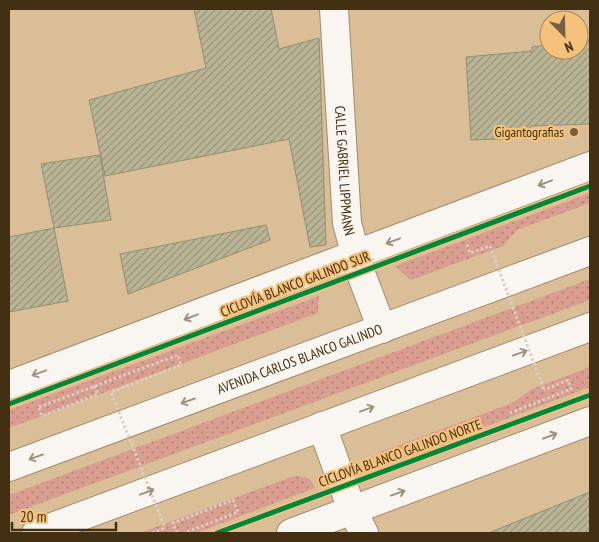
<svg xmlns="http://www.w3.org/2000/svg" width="599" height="542" viewBox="0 0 599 542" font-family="'PT Sans Narrow',sans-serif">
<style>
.grass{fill:url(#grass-dots)}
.building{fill:url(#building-hatch);stroke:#938e70}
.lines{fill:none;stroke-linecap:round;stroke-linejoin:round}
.minor-casing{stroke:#a18b6c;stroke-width:30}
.highway-casing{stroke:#a18b6c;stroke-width:30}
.path{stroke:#d9d0c3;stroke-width:3;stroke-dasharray:2.5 2.5;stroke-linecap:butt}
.minor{stroke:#f9f5f0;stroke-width:28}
.highway{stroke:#f9f5f0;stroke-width:28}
.path-bridge{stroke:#d9d0c3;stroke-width:3;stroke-dasharray:2.5 2.5;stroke-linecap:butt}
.cycleway-casing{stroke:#f5c27d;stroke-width:8}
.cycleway{stroke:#00873e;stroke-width:5}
.oneway{stroke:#9e9281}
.poi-dot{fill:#786141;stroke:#f5c27d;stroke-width:2}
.labels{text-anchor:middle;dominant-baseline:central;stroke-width:4.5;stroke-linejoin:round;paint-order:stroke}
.poi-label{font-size:14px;fill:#432f12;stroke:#f5c27d;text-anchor:end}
.street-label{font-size:14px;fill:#432f12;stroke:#f5c27d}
</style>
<defs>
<pattern id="grass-dots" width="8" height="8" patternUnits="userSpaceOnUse" patternTransform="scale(1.25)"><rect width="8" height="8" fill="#da9e91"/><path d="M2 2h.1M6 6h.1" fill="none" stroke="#b28175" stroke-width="1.8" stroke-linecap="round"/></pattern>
<pattern id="building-hatch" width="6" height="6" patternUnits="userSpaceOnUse" patternTransform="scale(1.25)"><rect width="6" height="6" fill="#bab596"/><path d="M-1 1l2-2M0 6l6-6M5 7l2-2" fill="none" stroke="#999479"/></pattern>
</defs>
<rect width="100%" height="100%" fill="#dabe98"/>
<g class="grass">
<path d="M590 193V203L517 230 503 246 411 280 395 266Z"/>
<path d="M590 279V300L9 515V495Z"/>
<path d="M319 296 318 313 9 428V410Z"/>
<path d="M590 367V387L373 469 378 453 512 403 532 389Z"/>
<path d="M294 476C305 476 311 478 315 488L196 533H140Z"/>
</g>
<g class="building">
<path d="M194 9H271L279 49 319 38 326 245 310 247 289 139 105 176 89 100 206 68Z"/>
<path d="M590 40V124L530 126V138L471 140 466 57 532 51V47L549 45V50H579V42Z"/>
<path d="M100 155 111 220 54 228 41 164Z"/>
<path d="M266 225 270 240 128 294 120 254Z"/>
<path d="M54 228 68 301 9 312V237Z"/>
<path d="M590 492V533H492L491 532Z"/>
</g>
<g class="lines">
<defs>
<g id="minor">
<path id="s1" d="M334 9 347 223 360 271 382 329"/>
<path d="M9 385 590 166"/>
<path d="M322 426 352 510 364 533"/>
<path d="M291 533 590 421"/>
</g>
<g id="highway">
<path id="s2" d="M9 467 590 251"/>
<path d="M36 533 590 327"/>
</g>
</defs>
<use href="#minor" class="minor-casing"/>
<use href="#highway" class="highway-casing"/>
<g class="path">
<path d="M467 245 470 253 490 246"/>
<path d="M39 408 42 416 98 394 94 386"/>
<path d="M510 413 571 389 568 380 544 390"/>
<path d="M152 533 165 528"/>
<path d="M177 533 173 523 233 500 238 512 184 533"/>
</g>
<use href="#minor" class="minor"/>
<use href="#highway" class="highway"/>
<g class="path-bridge">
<path d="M490 246 544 390"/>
<path d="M39 407 178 355 181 365 111 392 165 528"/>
</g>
<defs>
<g id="cycleway">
<path d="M9 404 590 186"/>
<path d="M217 533 590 395"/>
</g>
</defs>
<use href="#cycleway" class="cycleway-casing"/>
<use href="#cycleway" class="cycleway"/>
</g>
<defs><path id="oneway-shaft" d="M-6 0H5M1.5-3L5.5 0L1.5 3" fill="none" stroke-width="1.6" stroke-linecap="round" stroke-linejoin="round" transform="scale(1.25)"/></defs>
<g class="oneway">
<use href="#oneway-shaft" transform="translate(545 183) rotate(159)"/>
<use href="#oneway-shaft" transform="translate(393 241) rotate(159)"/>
<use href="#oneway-shaft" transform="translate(191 317) rotate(159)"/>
<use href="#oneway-shaft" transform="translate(520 353) rotate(-20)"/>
<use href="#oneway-shaft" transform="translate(39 373) rotate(160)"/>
<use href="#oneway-shaft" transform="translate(188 401) rotate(160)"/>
<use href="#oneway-shaft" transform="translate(367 409) rotate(-20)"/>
<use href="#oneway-shaft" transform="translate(550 436) rotate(-21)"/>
<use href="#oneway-shaft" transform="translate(36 457) rotate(160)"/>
<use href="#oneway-shaft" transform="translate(147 492) rotate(-21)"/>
<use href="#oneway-shaft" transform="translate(398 493) rotate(-20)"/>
</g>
<circle class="poi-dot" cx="574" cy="132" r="5"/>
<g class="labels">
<g class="poi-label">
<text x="564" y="132">Gigantografias</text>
</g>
<g class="street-label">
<text stroke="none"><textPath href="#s1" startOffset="162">CALLE GABRIEL LIPPMANN</textPath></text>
<text transform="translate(295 284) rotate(-21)">CICLOVÍA BLANCO GALINDO SUR</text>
<text stroke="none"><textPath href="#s2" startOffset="310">AVENIDA CARLOS BLANCO GALINDO</textPath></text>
<text transform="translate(400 453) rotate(-20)">CICLOVÍA BLANCO GALINDO NORTE</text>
</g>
</g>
<rect width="599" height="542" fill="none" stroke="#432f12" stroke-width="20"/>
<g transform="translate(564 35) rotate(157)"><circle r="24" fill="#f5c27d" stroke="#ae8752"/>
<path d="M0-4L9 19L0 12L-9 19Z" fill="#786141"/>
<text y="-8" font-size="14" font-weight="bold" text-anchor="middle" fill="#432f12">N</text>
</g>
<path d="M12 522v8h104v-8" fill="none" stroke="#432f12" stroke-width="2.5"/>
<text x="20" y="522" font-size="15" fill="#432f12" stroke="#f5c27d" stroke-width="4" paint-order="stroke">20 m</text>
</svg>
